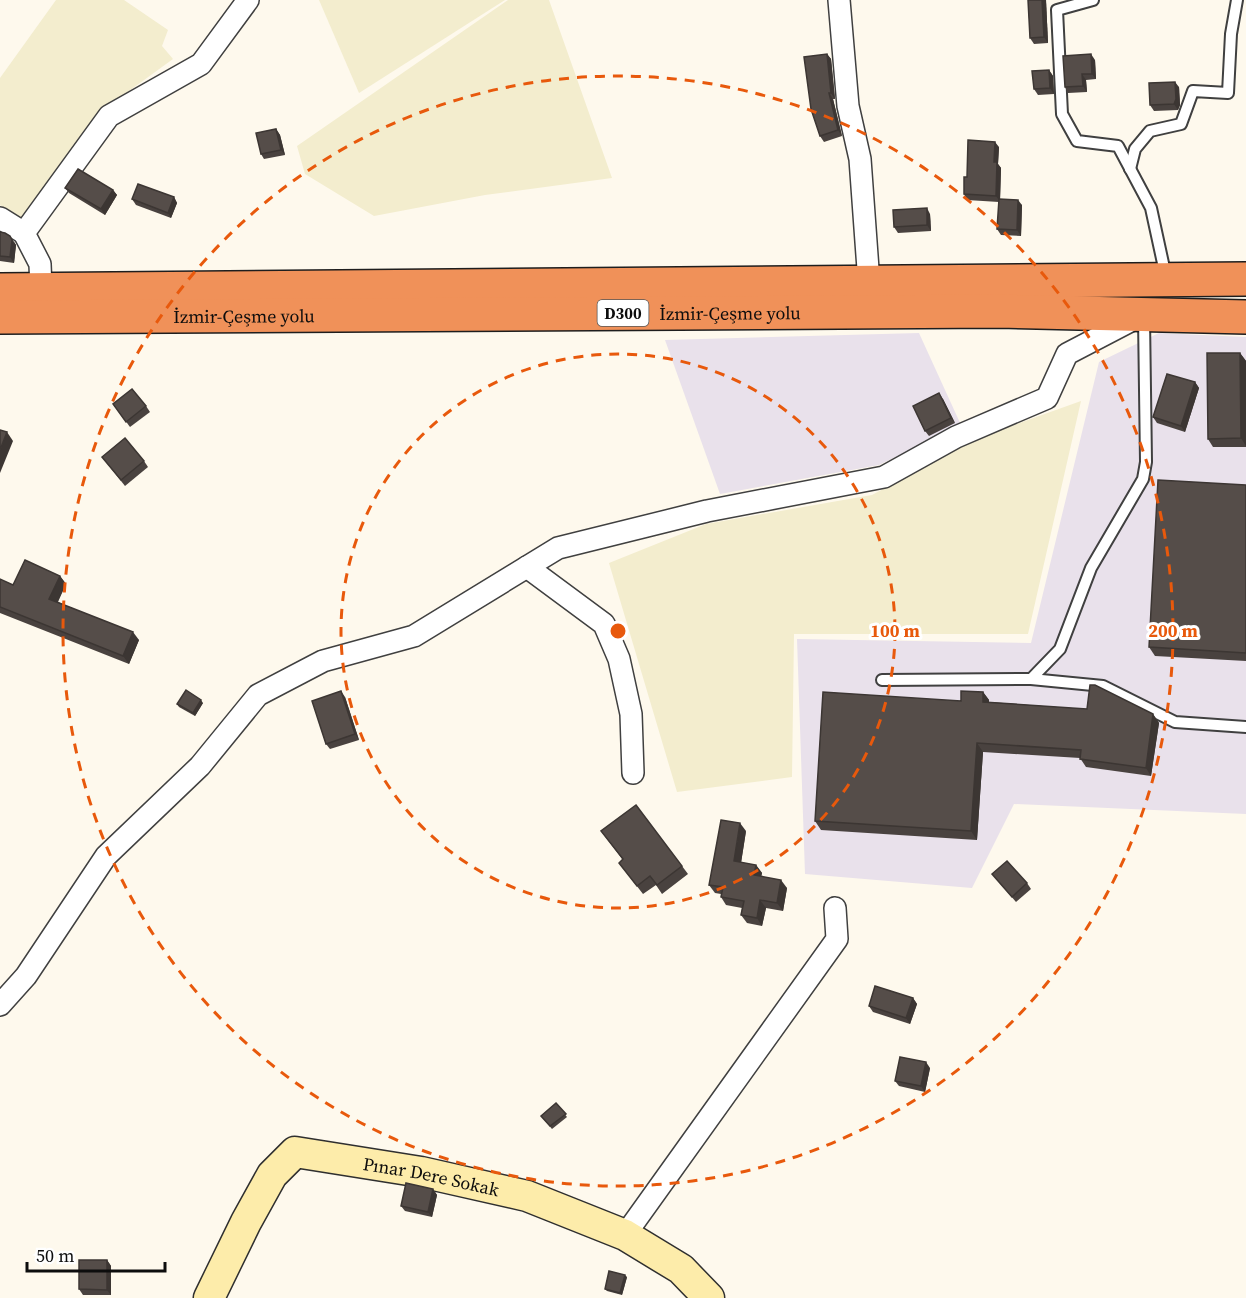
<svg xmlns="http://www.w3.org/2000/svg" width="1246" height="1298" viewBox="0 0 1246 1298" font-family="'Source Serif 4',serif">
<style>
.industrial{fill:#e9e1eb}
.farmland{fill:#f3edce}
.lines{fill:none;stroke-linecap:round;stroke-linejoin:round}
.lane-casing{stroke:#404040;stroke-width:14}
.street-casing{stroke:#404040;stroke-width:24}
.secondary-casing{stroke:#2f2f2f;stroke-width:33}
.highway-casing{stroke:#1e1e1e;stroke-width:36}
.lane{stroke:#fff;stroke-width:10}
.street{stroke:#fff;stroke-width:21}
.secondary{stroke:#fdecaa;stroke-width:30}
.highway{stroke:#f09159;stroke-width:33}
.wall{fill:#49423f}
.shaded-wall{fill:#3c3633}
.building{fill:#554d49;stroke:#3c3633;stroke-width:1.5}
.ring{fill:none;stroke:#e8590c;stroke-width:3;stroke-dasharray:10 8}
.labels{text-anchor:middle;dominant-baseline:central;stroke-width:6;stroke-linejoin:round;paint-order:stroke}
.shield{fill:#fff;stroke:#565656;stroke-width:1.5}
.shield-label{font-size:16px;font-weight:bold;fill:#0d0d0d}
.street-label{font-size:18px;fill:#0d0d0d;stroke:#fff}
.centre{fill:#e8590c;stroke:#fff;stroke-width:3}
.ring-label{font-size:18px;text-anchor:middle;font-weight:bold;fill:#e8590c;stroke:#fff;stroke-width:6;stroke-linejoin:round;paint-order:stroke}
</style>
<rect width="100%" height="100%" fill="#fef9ed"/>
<g class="industrial">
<path d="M919 333 961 425 879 465 720 494 665 340Z"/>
<path d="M1159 333 1246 337V814L1014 804 972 888 805 874 797 639 1031 643 1099 362Z"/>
</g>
<g class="farmland">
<path d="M56 0H124L168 30 162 46 173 59 104 109 23 223 0 205V78Z"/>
<path d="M319 0H505L359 93Z"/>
<path d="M508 0H549L612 178 485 195 374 216 305 174 297 146Z"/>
<path d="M1081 401 1028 634H794L792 777 677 792 609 563 706 524 872 495 978 438Z"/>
</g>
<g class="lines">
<defs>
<g id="lane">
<path d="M1093 0 1057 10 1062 114 1077 141 1118 146 1151 208 1166 277"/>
<path d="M1130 169 1135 149 1150 131 1181 124 1193 91 1228 93 1231 34 1237 0"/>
<path d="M1031 679 1103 686 1175 722 1246 727"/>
<path d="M882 680 1031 679 1060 649 1091 568 1143 479 1146 462 1144 318"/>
</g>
<g id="street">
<path d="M839 0 848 106 860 159 869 283"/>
<path d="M0 218 24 233"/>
<path d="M41 289 40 264 24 233 109 116 201 64 248 0"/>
<path d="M527 567 604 624 619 659 631 714 633 773"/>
<path d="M0 1005 26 976 106 856 200 766 258 695 323 661 414 636 558 548 707 511 884 477 956 437 1047 398 1067 354 1138 317"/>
<path d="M625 1235 837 939 835 908"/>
</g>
<g id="secondary">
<path id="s1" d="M209 1298 246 1222 272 1175 295 1152 421 1172 527 1196 625 1235 681 1269 709 1298"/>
</g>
<g id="highway">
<path d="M0 290 1246 279"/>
<path id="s2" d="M0 317 1000 311 1246 317"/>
</g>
</defs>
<use href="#lane" class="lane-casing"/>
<use href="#street" class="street-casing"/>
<use href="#secondary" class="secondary-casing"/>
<use href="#highway" class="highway-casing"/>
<use href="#lane" class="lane"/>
<use href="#street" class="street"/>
<use href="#secondary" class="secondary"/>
<use href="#highway" class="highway"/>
</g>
<g class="wall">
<path d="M1028 0H1046L1048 43 1034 44 1030 38Z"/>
<path d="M827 54 831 59 835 99H833L842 136 824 142 820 136Z"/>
<path d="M1095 60 1096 79 1086 80 1087 92 1068 93 1065 87Z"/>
<path d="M1049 70 1053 76 1054 94 1038 95 1034 89Z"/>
<path d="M1179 87 1180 105 1178 110 1154 111 1150 105Z"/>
<path d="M276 129 280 135 285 155 264 159 261 154Z"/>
<path d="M999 147 998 164 1001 168 1000 199 1022 205 1021 236 1001 235 997 229 999 202 967 200 964 194 967 177Z"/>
<path d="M65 188 113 190 117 195 105 215 69 193Z"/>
<path d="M174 197 177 203 171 218 136 205 132 199Z"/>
<path d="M930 214 931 231 898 233 894 227Z"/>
<path d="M0 232 14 242 16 245 14 263 0 261Z"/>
<path d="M1240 353 1246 361V447H1213L1208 439Z"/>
<path d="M1195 382 1199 388 1185 432 1157 423 1153 417Z"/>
<path d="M943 399 955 423 929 436 925 431Z"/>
<path d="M113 404 146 406 150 412 130 427Z"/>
<path d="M102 457 144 461 148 467 125 486Z"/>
<path d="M1246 485V661L1155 656 1149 647Z"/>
<path d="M60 576 66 584 58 602 139 640 129 664 0 613V579L13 585Z"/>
<path d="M983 692 989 700V702L1153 714 1159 723 1151 776 1086 767 1080 758 983 752 977 840 821 830 815 821 961 701Z"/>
<path d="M345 697 359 740 330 749 326 744Z"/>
<path d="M203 703 195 716 179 707 177 704Z"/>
<path d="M601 831 682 866 688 874 662 894 656 885 643 894 619 863 623 860Z"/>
<path d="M746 831 741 863 756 865 762 873 761 876 787 888 783 911 766 908 762 926 747 923 741 915 742 908 726 905 721 897V894L715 893 709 885Z"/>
<path d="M992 874 1027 883 1031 889 1016 902Z"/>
<path d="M913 998 917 1004 910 1024 873 1012 869 1006Z"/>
<path d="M930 1068 925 1092 899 1086 895 1081Z"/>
<path d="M556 1103 567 1117 552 1129 541 1116Z"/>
<path d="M433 1189 437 1195 432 1217 405 1211 401 1206Z"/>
<path d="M107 1260 111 1266V1295H83L79 1289Z"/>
<path d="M627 1277 622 1295 607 1291 605 1289Z"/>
</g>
<g class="shaded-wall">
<path d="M1042 0H1046L1048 43 1044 37Z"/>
<path d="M827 54 831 59 835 99 831 93Z"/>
<path d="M1091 54 1095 60 1096 79 1092 74Z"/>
<path d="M1049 70 1053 76 1054 94 1050 88Z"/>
<path d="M1082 74 1086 80 1087 92 1083 86Z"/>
<path d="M1175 82 1179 87 1180 105 1178 110 1174 104Z"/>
<path d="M829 93 833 99 842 136 838 130Z"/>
<path d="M276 129 280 135 285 155 281 150Z"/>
<path d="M995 142 999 147 998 164 1001 168 1000 202 996 196 994 162Z"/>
<path d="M113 190 117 195 105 215 101 209Z"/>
<path d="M174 197 177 203 171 218 168 213Z"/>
<path d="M1018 200 1022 205 1021 236 1017 230Z"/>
<path d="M927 208 930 214 931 231 927 225Z"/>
<path d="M10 236 16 245 14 263 10 257Z"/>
<path d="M1240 353 1246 361V446L1241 438Z"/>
<path d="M1195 382 1199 388 1185 432 1181 426Z"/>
<path d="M939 393 943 399 955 423 951 418Z"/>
<path d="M7 432 13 441 0 473V450Z"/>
<path d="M60 576 66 584 55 607 49 599Z"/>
<path d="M133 632 139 640 129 664 123 656Z"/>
<path d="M341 691 345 697 359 740 355 734Z"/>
<path d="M983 692 989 700V710L983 702Z"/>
<path d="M201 700 203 703 195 716 193 713Z"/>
<path d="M1153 714 1159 723 1151 776 1146 768Z"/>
<path d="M977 743 983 752 977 840 971 831Z"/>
<path d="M740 823 746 831 740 869 734 861Z"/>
<path d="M756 865 762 873 760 883 754 875Z"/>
<path d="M781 880 787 888 783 911 777 903Z"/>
<path d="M760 900 766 908 762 926 757 918Z"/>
<path d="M913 998 917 1004 910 1024 906 1018Z"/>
<path d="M926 1062 930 1068 925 1092 921 1086Z"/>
<path d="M433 1189 437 1195 432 1217 428 1212Z"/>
<path d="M107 1260 111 1266V1295L107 1290Z"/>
<path d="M625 1275 627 1277 622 1295 620 1293Z"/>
</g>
<g class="building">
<path d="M1028 0H1042L1044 37 1030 38Z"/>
<path d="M827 54 831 93H829L838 130 820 136 811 109 804 57Z"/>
<path d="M1091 54 1092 74H1082L1083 86 1065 87 1063 56Z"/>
<path d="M1049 70 1050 88 1034 89 1032 71Z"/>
<path d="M1175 82 1176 99 1174 104 1150 105 1149 83Z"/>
<path d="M276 129 281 150 261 154 256 133Z"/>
<path d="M968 140 995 142 994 162H997L996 196 964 194V177H967Z"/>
<path d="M78 169 113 190 101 209 65 188Z"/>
<path d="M138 184 174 197 168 213 132 199Z"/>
<path d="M999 199 1018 200 1017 230 997 229Z"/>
<path d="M927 208V225L894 227 893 210Z"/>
<path d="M0 232 5 233 10 236 12 240 10 257 0 256Z"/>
<path d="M1207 353H1240L1241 438 1208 439Z"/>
<path d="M1167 374 1195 382 1181 426 1153 417Z"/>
<path d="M132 389 146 406 126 422 113 404Z"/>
<path d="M939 393 951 418 925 431 913 406Z"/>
<path d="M0 430 7 432 0 450Z"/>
<path d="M125 438 144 461 121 480 102 457Z"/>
<path d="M1158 480 1246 485V653L1149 647Z"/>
<path d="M25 560 60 576 49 599 133 632 123 656 0 607V579L13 585Z"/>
<path d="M1090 685H1095L1153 714 1146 768 1080 759 1081 750 977 743 971 831 815 821 823 692 961 701V691L983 692V702L1087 709Z"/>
<path d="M186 690 201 700 193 713 177 704Z"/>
<path d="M341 691 355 734 326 744 312 701Z"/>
<path d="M636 805 682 866 657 885 650 876 637 886 619 863 623 859 601 831Z"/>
<path d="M721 820 740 823 734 861 756 865 754 875 781 880 777 903 760 900 757 918 741 915 744 901 721 897 723 887 709 885Z"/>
<path d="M1007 861 1027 883 1012 897 992 874Z"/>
<path d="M875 986 913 998 906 1018 869 1006Z"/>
<path d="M900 1057 926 1062 921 1086 895 1081Z"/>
<path d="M556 1103 566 1114 550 1126 541 1116Z"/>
<path d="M406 1183 433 1189 428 1212 401 1206Z"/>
<path d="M79 1260H107V1290L79 1289Z"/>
<path d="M609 1271 625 1275 620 1293 605 1289Z"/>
</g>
<g class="ring">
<circle cx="618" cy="631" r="277"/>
<circle cx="618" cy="631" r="555"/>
</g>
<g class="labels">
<rect class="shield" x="597.5" y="300" width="51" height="26" rx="4.5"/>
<g class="shield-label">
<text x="623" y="313">D300</text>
</g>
<g class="street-label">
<text stroke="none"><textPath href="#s2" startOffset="730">İzmir-Çeşme yolu</textPath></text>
<text stroke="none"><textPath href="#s2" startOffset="244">İzmir-Çeşme yolu</textPath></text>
<text stroke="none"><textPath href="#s1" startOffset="309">Pınar Dere Sokak</textPath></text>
</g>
</g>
<circle cx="618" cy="631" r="9" class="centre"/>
<g class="ring-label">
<text x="895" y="637">100 m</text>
<text x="1173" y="637">200 m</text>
</g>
<path d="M27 1262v9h138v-9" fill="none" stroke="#0d0d0d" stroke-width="3"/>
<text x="36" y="1262" font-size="18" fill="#0d0d0d" stroke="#ffffff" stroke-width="4.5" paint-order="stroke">50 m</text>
</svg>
